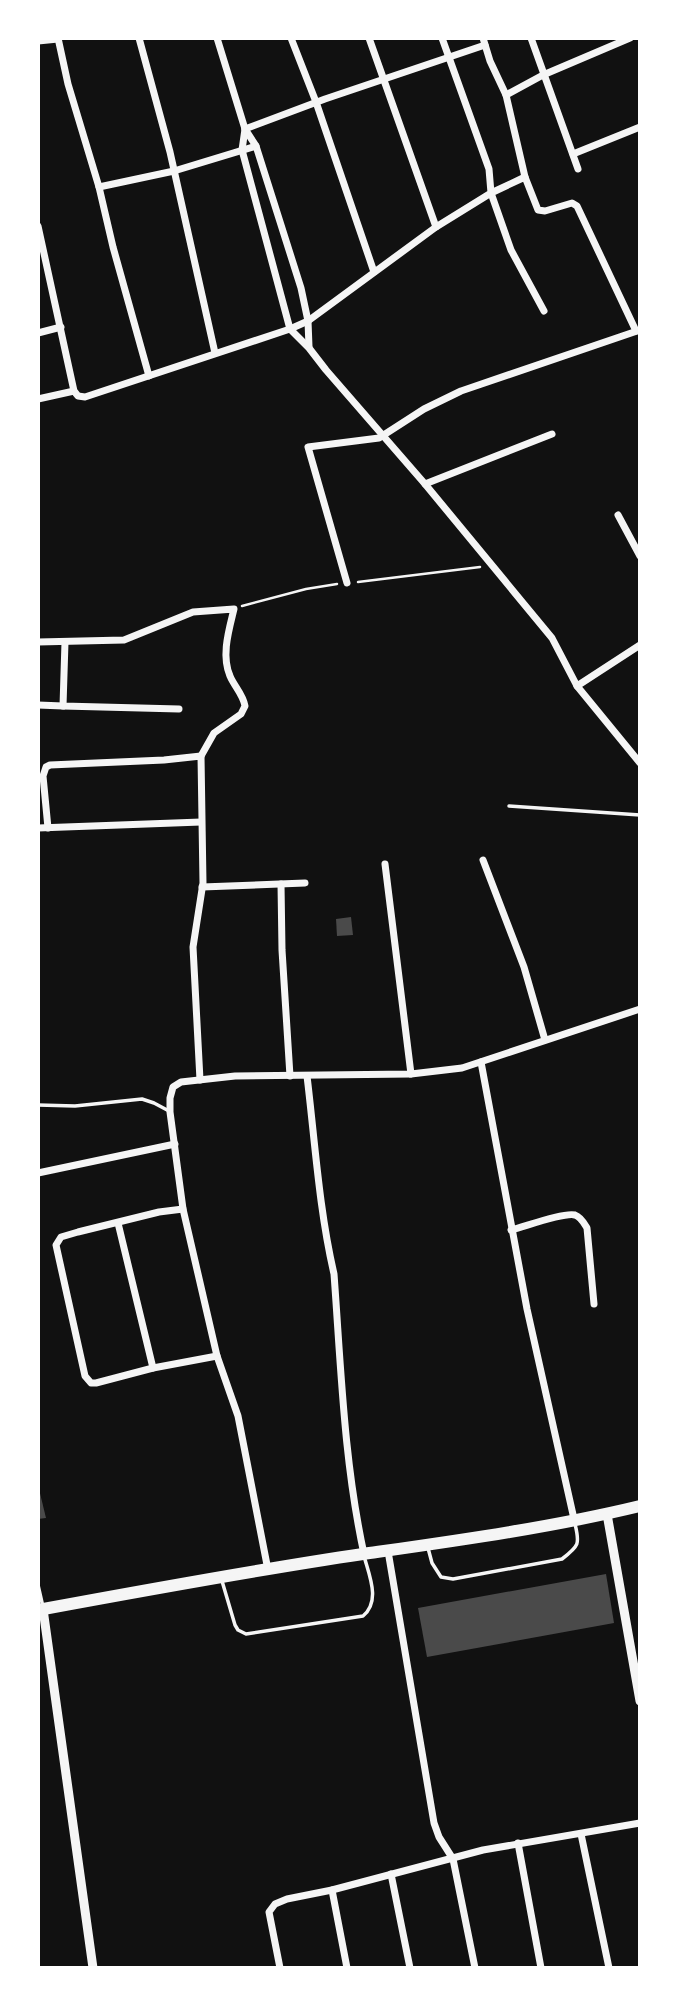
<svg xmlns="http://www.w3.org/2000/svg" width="678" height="2006" viewBox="0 0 678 2006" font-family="'PT Sans Narrow',sans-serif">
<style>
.building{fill:#4a4a4a}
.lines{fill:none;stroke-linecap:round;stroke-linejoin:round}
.path{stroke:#f5f5f5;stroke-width:2.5}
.service{stroke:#f5f5f5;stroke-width:3.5}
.minor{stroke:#f5f5f5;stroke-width:7}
.tertiary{stroke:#f5f5f5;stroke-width:9}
.trunk{stroke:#f5f5f5;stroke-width:12}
</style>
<rect width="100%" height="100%" fill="#111"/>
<g class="building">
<path d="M351 917 353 935 337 936 336 919Z"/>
<path d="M38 1485 46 1518 38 1519Z"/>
<path d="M606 1574 614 1623 427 1657 418 1608Z"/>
</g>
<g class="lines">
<g class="path">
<path d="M358 582 480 567"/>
<path d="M242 606 306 589 337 584"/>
</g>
<g class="service">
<path d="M509 806 640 815"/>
<path d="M38 1105 75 1106 142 1099 154 1103 169 1111"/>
<path d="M428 1548 432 1563 441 1577 453 1579 562 1559C579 1546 580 1544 575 1524"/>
<path d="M222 1581 235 1625 238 1630 246 1634 363 1616C381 1601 369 1575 364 1556"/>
<path d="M38 1585 43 1607"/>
</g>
<g class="minor">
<path d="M58 38 68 84 99 187 113 247 149 376"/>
<path d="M139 38 170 152 215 353"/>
<path d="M217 38 245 129 256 146 301 288 308 321 309 347"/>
<path d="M291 38 316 102 374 272"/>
<path d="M369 38 436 227"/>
<path d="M483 38 490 61 506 95 525 177 538 210 545 211 572 203 577 206 636 331"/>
<path d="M531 38 578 169"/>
<path d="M38 41 58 39"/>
<path d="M506 95 543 75 630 38"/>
<path d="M245 129 242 150 290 329 309 348 326 370 425 484 552 638 577 686 640 763"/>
<path d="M245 129 325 99 485 45"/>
<path d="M573 154 640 127"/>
<path d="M525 177 491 193 511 250 544 311"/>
<path d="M99 187 174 171 256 146"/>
<path d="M38 226 74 391 78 396 85 397 290 329 308 321 436 227 491 193 489 169 442 38"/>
<path d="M38 333 61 327"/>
<path d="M38 399 74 391"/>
<path d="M425 484 552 434"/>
<path d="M618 515 640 556"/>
<path d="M347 583 308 447 379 438 424 409 461 391 640 330"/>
<path d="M38 642 124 640 193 612 234 609C229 630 221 655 230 676 234 686 243 694 245 706L241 714 214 733 201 756"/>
<path d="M65 642 63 706 179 709"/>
<path d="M577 686 640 645"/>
<path d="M38 705 63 706"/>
<path d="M38 828 201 822"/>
<path d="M48 828 43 776 46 767 50 765 164 760 201 756 203 883 193 947 200 1080"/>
<path d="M483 860 524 967 545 1040"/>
<path d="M385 864 411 1074"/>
<path d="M281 884 282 950 290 1076"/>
<path d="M202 887 305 883"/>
<path d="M481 1062 527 1309 574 1519"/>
<path d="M307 1076C315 1142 319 1209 334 1274 341 1368 344 1462 364 1554"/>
<path d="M38 1173 175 1144"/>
<path d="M183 1209 159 1212 78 1232 61 1237 56 1245 85 1376 91 1383H96L153 1368 217 1356"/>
<path d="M118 1223 153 1368"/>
<path d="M511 1230C524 1227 564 1212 575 1215 581 1217 584 1223 587 1228L594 1304"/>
<path d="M388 1551 434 1823 439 1837 453 1859 475 1968"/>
<path d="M268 1570 238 1416 217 1356 183 1209 170 1112V1098L173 1087 181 1082 235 1076 411 1074 462 1068 640 1009"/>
<path d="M581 1834 609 1968"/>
<path d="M518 1843 541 1968"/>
<path d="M391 1874 410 1968"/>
<path d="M332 1890 347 1968"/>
<path d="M280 1968 269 1912 275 1904 287 1899 332 1890 483 1850 640 1823"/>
</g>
<g class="tertiary">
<path d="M607 1514 640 1701"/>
<path d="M43 1609 93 1968"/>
</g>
<path class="trunk" d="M38 1610C146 1590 254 1570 363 1554 454 1541 549 1528 640 1506"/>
</g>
<rect width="678" height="2006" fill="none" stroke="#ffffff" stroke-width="80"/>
</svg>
